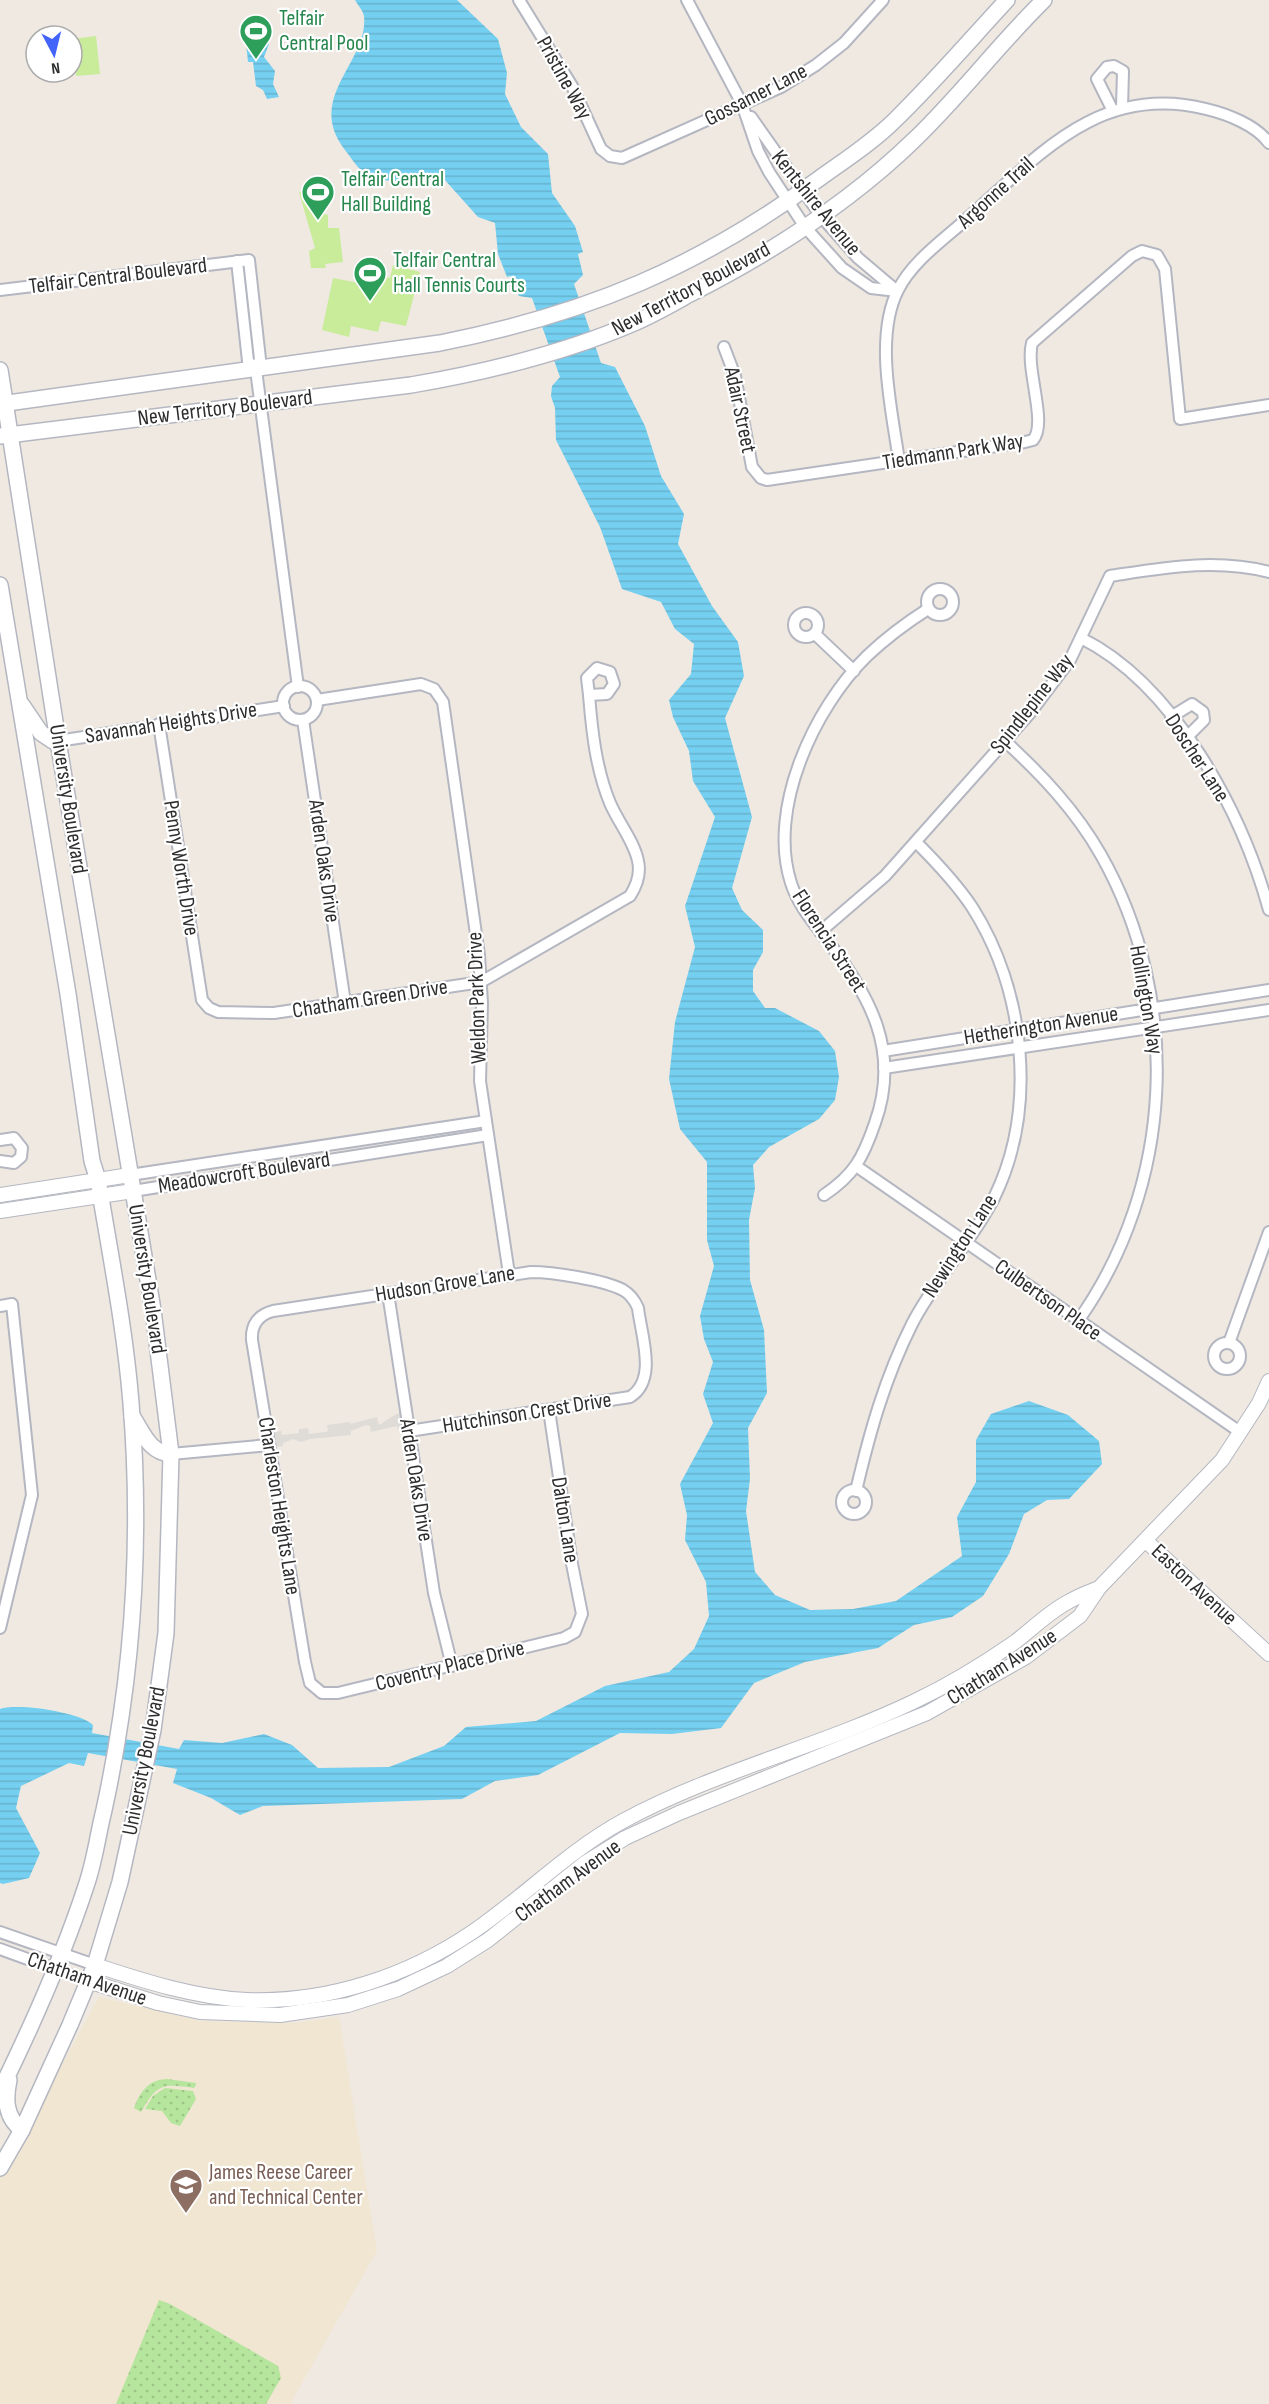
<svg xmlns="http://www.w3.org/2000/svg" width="1269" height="2404" viewBox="0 0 1269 2404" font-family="'Sofia Sans Condensed',sans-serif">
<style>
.education{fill:#f0e6d1}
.grass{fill:url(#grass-dots)}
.pitch{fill:#c9ec9a}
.plaza{fill:#dfdcd8}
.water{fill:url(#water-rules)}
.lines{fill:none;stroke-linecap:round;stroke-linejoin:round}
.minor-casing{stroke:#b4b7c1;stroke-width:14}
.tertiary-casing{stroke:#b4b7c1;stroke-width:16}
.secondary-casing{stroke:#b4b7c1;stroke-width:18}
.minor{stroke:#fff;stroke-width:10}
.tertiary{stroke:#fff;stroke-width:14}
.secondary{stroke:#fff;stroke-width:15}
.labels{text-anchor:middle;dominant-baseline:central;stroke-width:4.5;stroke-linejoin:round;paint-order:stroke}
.leisure-label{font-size:22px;fill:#27864d;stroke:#fff;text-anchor:start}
.street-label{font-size:22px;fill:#2e2e2e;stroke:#fff}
.education-label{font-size:22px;fill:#785e54;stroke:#fff;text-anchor:start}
</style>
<defs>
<pattern id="grass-dots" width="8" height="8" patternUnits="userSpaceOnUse" patternTransform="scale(1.5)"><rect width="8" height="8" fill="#b6e59e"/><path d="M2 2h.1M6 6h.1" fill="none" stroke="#9dc588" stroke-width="1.8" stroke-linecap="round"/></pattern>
<pattern id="water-rules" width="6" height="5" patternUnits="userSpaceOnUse" patternTransform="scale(1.5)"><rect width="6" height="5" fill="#75cff0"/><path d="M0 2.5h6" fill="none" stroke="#66b2ce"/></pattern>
</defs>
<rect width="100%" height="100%" fill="#efe9e1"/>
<path class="education" d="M99 1997 201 2021 294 2023 339 2017 377 2251 290 2404H0V2178Z"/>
<g class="grass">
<path d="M167 2079 196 2083V2085L194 2088C162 2083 157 2084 141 2112L134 2108C139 2093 149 2079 167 2079Z"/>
<path d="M165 2088 193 2091 196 2099 180 2126 171 2123 162 2111 145 2109 153 2096Z"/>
<path d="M159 2300 170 2304 278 2366 281 2378 266 2404H116Z"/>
</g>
<g class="pitch">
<path d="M96 36 100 74 76 76 72 39Z"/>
<path d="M317 187 320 200 324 201V214L328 215V228H339L343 262 325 264 326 268H311L309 251 315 248 299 192Z"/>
<path d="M393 265 420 272 406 326 381 321 378 332 351 326 349 337 322 330 333 278 359 283 364 272 390 278Z"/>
</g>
<path class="plaza" d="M406 1412 408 1427 398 1429 397 1426 371 1432 370 1426 366 1425 351 1431V1435L310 1439 301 1442 293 1439 283 1443V1446L269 1448 267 1433 281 1431 282 1435 299 1433V1429L308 1428 309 1434 324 1432 328 1431 327 1425 350 1422V1424L377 1417 379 1425 396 1414Z"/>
<g class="water">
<path d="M355 0H457L498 39 507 73 505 94 521 127 548 154 552 193 575 226 583 252 578 254 583 275 574 284 601 363 615 367 645 426 661 476 684 514 678 544 712 606 738 642 744 676 725 718 752 817 732 888 742 910 763 930V952L753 970V991L765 1008H775L819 1031 835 1051 839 1077 835 1100 819 1119 769 1147 753 1165 755 1188 749 1220 750 1280 764 1330 767 1393 748 1428 750 1479 746 1511 755 1572 775 1595 810 1610 853 1609 896 1601 962 1556 957 1517 976 1482V1440L991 1414 1029 1401 1068 1415 1099 1441 1102 1464 1069 1499 1047 1500 1024 1514 1009 1554 983 1596 952 1617 914 1625 878 1648 805 1662 754 1683 721 1728 672 1734 620 1733 538 1775 495 1781 462 1799 263 1806 240 1815 211 1798 173 1783 177 1769 88 1753 84 1766 69 1763 21 1786 16 1808 40 1853 29 1878 3 1884 0 1883V1709C17 1703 80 1712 93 1725L92 1733 179 1749 184 1740 222 1743 264 1734 292 1745 318 1768 389 1767 444 1746 466 1727 536 1721 605 1686 669 1672 694 1649 709 1616 706 1582 685 1540 687 1515 680 1484 713 1423 703 1394 713 1362 704 1339 700 1316 714 1266 707 1240V1162L680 1129 669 1079 675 1022 695 947 685 906 715 817 693 781 689 751 673 717 669 700 691 674 694 644 675 629 661 602 622 589 600 527 556 440 555 408 551 396 552 386 560 377 532 298 519 296 510 276 507 277 498 254 495 223 478 217 444 179C420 180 382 187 362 171 356 166 350 156 345 150 304 97 369 62 364 16 363 11 358 5 355 0Z"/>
<path d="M266 22 264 31 269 44 264 57 275 71 273 84 279 97 267 99 263 90 256 86 253 62H248L245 33 250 32 249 24Z"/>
</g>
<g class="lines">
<defs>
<g id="minor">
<path d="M519 0 572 86 601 149 610 156 622 158 781 87 816 65 844 43 883 0"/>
<path d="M687 0 742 104 758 151 769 172 805 227 842 268 871 288 897 291"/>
<path d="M1113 111 1097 79 1107 67 1114 66 1123 71 1122 108"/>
<path d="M751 117 821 216 858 258 897 291"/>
<path d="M237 261 248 361 256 370"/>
<path d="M0 290 249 260 260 359 256 370 298 687"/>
<path d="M724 347 735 376 752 467 761 478 767 480 1025 442 1033 440C1048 423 1025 369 1032 343L1132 256 1142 251 1157 255 1165 269 1180 419 1269 405"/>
<path d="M899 461C892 411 874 337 898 290 913 260 946 238 970 216 1041 153 1101 83 1206 109 1227 114 1256 125 1269 143"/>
<circle cx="940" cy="602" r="13"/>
<circle cx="806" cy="625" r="12"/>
<path d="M815 634 854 671"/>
<path d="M1081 638C1175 685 1242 812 1269 910"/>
<path d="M597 668 610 672 614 684 607 694 589 695 587 678Z"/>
<circle cx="300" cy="703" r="17"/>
<path d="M317 700 421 684 434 689 443 702 479 955 482 1003 480 1081 509 1274"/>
<path d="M1171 717 1192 704 1203 712 1204 720 1187 737"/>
<path d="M303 720 345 1003"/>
<path d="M159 724 202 1000 209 1008 218 1012 274 1013 481 982 630 896C637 885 641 874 638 861 634 841 618 822 610 803 596 769 592 732 589 695"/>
<path d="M58 741 284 706"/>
<path d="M1005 741C1042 775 1076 811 1101 855 1183 1000 1174 1186 1078 1321"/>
<path d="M820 932 885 876 1030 713 1070 660 1110 576C1163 568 1215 558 1269 572"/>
<path d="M883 1051 1269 990"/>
<path d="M884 1068 1269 1010"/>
<path d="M0 1140 14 1138 22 1148 21 1157 14 1163 0 1161"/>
<path d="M856 1166 1240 1432"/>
<path d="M130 1175 486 1121"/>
<path d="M133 1191 488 1135"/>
<path d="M824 1195C854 1175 863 1158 875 1123 901 1050 870 997 827 940 813 922 798 905 791 883 767 809 814 708 867 656 886 638 906 623 928 609"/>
<path d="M388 1293 434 1593 452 1666"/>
<path d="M0 1306 12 1304 32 1495 0 1628"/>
<circle cx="1227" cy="1356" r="13"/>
<path d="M1229 1343 1269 1232"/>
<path d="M409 1431 630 1397C658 1380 641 1335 638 1308 635 1301 630 1294 623 1290 604 1280 553 1272 531 1272L273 1311C258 1315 251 1325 252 1340L305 1662 310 1683 322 1693H338L564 1638 575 1632 582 1614 572 1564 549 1410"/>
<path d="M171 1454 269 1445"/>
<circle cx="854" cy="1502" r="12"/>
<path d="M856 1491C870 1431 885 1378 912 1324 935 1279 971 1243 994 1198 1038 1108 1025 990 972 907 956 883 936 862 916 842"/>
<path d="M0 1932 95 1965"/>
<path d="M0 1949 88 1981"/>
</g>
<g id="tertiary">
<path d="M0 1195 130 1175"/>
<path d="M0 1211 133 1191"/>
<path d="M1146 1541 1269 1654"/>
<path d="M95 1965C143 1981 197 1998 247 2000 328 2003 408 1976 474 1931 525 1896 568 1851 623 1821 715 1771 819 1747 913 1702 949 1685 982 1665 1015 1642 1032 1629 1049 1612 1068 1602 1078 1596 1089 1592 1099 1588"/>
<path d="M88 1981 158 2003 200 2012 280 2015 348 2005 398 1989 447 1966 488 1940 585 1863 625 1838 679 1813 927 1713 1026 1657 1080 1616 1099 1588 1222 1460 1259 1403 1269 1381"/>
</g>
<g id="secondary">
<path d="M0 370 58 741 153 1310 171 1454 166 1633 153 1730 120 1882 95 1965 70 2025 22 2130 0 2168"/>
<path d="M0 404 440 343C587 314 699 267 820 178 845 160 873 142 895 120 934 82 970 40 1007 0"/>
<path d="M0 436 411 385C487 372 562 354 634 323 653 315 672 304 690 294 771 253 849 203 914 140 960 96 998 45 1044 0"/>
<path d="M0 585 68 994 92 1161 98 1180C110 1254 125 1328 131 1403 142 1539 133 1677 104 1810 98 1834 95 1859 87 1883 64 1954 33 2024 0 2091"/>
<path d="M22 705 41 733 53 741H58"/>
<path d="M132 1416C143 1432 149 1453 171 1454"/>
<path d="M9 2080C5 2099 5 2117 22 2130"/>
</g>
</defs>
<use href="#minor" class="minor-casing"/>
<use href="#tertiary" class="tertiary-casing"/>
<use href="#secondary" class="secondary-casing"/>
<use href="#minor" class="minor"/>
<use href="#tertiary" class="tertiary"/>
<use href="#secondary" class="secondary"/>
</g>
<defs>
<symbol id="stadium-pin" viewBox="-11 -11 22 30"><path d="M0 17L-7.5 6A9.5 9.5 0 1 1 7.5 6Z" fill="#2e9e5b" stroke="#fff"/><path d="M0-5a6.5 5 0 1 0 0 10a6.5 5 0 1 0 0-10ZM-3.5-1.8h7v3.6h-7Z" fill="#fff"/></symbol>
<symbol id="school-pin" viewBox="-11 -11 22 30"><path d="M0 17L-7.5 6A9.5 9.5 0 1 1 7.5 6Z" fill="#8d6e63" stroke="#fff"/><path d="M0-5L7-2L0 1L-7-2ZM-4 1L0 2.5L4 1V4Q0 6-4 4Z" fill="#fff"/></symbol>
</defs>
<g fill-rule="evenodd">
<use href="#stadium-pin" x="237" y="12" width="38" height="52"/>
<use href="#stadium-pin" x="299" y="173" width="38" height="52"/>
<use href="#stadium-pin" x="351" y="254" width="38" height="52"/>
<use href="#school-pin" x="167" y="2166" width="38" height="52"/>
</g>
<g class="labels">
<g class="leisure-label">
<text x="279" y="18">Telfair<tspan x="279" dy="25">Central Pool</tspan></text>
<text x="341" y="179">Telfair Central<tspan x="341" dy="25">Hall Building</tspan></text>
<text x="393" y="260">Telfair Central<tspan x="393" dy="25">Hall Tennis Courts</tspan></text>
</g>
<g class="street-label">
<text transform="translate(564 78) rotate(61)">Pristine Way</text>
<text transform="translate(756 95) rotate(-27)">Gossamer Lane</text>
<text transform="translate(996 193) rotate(-42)">Argonne Trail</text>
<text transform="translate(816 203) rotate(51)">Kentshire Avenue</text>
<text transform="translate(118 276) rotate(-7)">Telfair Central Boulevard</text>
<text transform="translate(691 289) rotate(-28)">New Territory Boulevard</text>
<text transform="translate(225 408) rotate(-7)">New Territory Boulevard</text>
<text transform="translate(740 410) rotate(78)">Adair Street</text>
<text transform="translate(953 452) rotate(-9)">Tiedmann Park Way</text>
<text transform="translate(1032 704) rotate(-52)">Spindlepine Way</text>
<text transform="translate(171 723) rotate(-9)">Savannah Heights Drive</text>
<text transform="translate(1197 758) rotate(57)">Doscher Lane</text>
<text transform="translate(68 799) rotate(81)">University Boulevard</text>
<text transform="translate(324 861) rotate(82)">Arden Oaks Drive</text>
<text transform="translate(181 868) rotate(81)">Penny Worth Drive</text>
<text transform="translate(829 941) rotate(57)">Florencia Street</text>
<text transform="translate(477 998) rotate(-92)">Weldon Park Drive</text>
<text transform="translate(370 999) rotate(-9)">Chatham Green Drive</text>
<text transform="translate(1146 1000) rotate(80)">Hollington Way</text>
<text transform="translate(1041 1026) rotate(-9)">Hetherington Avenue</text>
<text transform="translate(244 1173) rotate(-9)">Meadowcroft Boulevard</text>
<text transform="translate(960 1246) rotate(-57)">Newington Lane</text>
<text transform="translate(147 1279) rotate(81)">University Boulevard</text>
<text transform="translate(445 1284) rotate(-9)">Hudson Grove Lane</text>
<text transform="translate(1048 1300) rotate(35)">Culbertson Place</text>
<text transform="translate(527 1413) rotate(-9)">Hutchinson Crest Drive</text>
<text transform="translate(416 1480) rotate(81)">Arden Oaks Drive</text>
<text transform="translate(279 1506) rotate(81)">Charleston Heights Lane</text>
<text transform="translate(565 1520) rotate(81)">Dalton Lane</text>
<text transform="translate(1194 1585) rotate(43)">Easton Avenue</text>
<text transform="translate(450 1666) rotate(-14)">Coventry Place Drive</text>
<text transform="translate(1002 1667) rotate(-32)">Chatham Avenue</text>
<text transform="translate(144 1761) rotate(-79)">University Boulevard</text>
<text transform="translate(568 1881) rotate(-36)">Chatham Avenue</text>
<text transform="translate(87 1979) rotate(19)">Chatham Avenue</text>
</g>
<g class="education-label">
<text x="209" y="2172">James Reese Career<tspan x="209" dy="25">and Technical Center</tspan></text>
</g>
</g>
<g transform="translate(54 54) rotate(173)"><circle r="28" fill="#ffffff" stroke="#ababab" stroke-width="1.5"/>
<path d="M0-4.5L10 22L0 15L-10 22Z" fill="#4264fb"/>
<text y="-9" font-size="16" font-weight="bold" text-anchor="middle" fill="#2e2e2e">N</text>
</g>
</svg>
